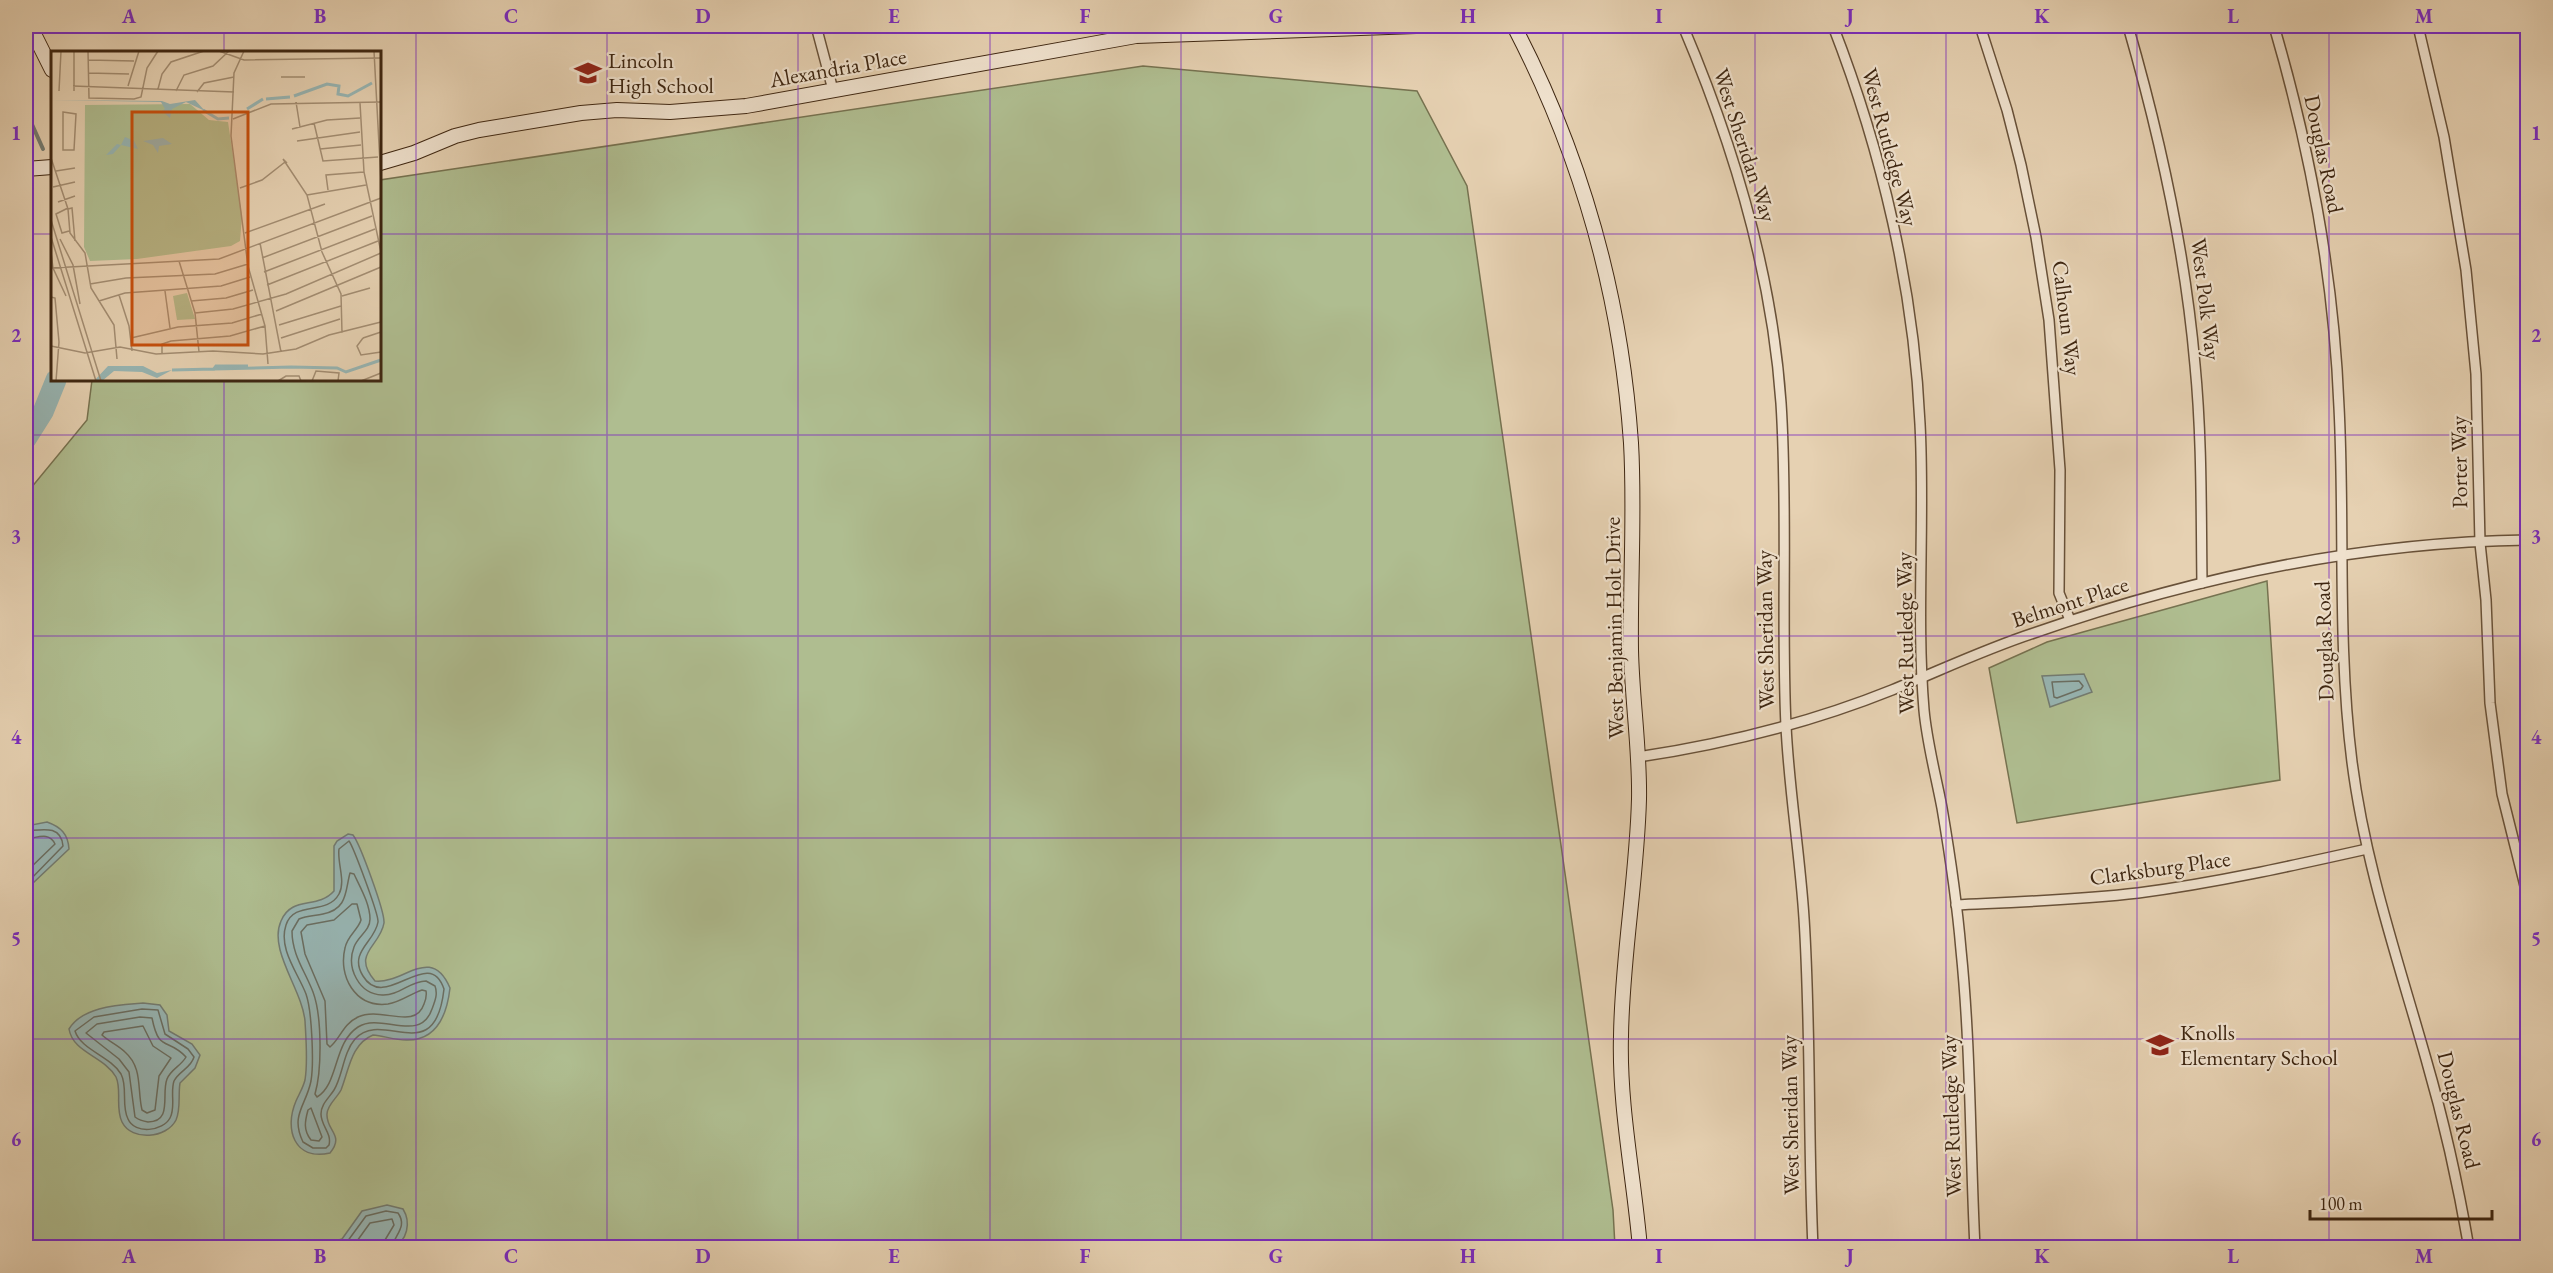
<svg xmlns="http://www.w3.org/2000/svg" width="2553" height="1273" viewBox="0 0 2553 1273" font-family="'EB Garamond',serif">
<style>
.green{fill:#afbd90;stroke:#767250;stroke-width:1.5}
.water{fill:#97b5b3;stroke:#737c72;stroke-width:1.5}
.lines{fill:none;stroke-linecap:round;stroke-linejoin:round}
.shore{stroke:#6a6e62;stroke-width:1.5}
.stream{stroke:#737c72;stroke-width:4}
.river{stroke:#97b5b3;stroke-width:21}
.street-casing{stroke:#685139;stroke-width:12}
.secondary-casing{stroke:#3e2611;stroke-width:16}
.street{stroke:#efe1cd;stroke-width:9}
.secondary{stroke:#efe1cd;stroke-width:14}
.grid{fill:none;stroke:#7b2cbf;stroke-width:1.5;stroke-opacity:0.55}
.labels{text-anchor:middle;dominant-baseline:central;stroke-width:4.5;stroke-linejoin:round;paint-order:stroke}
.poi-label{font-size:22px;fill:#3e2611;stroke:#efe1cd;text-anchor:start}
.street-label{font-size:22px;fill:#3e2611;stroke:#efe1cd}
.inset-river{fill:none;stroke:#97b5b3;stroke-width:3}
.inset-road{fill:none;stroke:#a38d72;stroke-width:1.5}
.view{fill:#c64f0d;fill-opacity:0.15;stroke:#c64f0d;stroke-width:3}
.inset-edge{fill:none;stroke:#3e2611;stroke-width:3}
.neatline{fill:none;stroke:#7b2cbf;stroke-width:2}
.grid-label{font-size:20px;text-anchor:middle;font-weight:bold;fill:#7b2cbf}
</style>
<rect width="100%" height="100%" fill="#e6d1b2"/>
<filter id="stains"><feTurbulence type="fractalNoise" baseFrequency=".00333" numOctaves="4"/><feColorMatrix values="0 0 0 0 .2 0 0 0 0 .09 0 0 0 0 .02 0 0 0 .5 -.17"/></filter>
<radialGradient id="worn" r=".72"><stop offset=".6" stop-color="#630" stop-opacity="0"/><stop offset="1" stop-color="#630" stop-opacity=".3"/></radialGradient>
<g class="green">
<path d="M1143 66 1417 91 1467 186 1613 1210 1615 1247 26 1248V494L87 420 92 380H380V180Z"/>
<path d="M2267 581 2280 780 2017 823 1989 668 2047 642Z"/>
</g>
<g class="water">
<path d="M2084 674 2092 692 2050 707 2042 676Z"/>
<path d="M47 822C61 827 68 834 69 849L32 884 26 894V826Z"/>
<path d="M348 834 353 835C360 844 385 912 384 923 380 947 351 953 375 981 404 984 431 944 450 988 447 1014 437 1041 406 1040 395 1040 384 1036 373 1035 351 1044 349 1070 341 1090 337 1098 327 1105 327 1114 326 1131 345 1135 330 1153 294 1161 284 1129 296 1101 299 1094 303 1088 305 1080 308 1062 306 1039 305 1021 302 989 268 950 281 921 292 895 317 910 334 891V846L337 841Z"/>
<path d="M143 1003 160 1005 167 1015 169 1031 192 1044 200 1055 195 1068 180 1083C178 1095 181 1109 176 1120 167 1138 132 1142 122 1122 115 1108 122 1090 116 1077 104 1056 73 1053 69 1029 83 1006 119 1005 143 1003Z"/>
<path d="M387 1205 403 1209C411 1222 408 1241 392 1248L315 1247 342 1239 362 1211Z"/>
</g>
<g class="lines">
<g class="shore">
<path d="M2079 681 2083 686 2081 689 2057 698 2054 697 2052 682Z"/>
<path d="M26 831C41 830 61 824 63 846L26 884"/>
<path d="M26 839C37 838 49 831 55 844L26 872"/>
<path d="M349 841C353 846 379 915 378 922 375 942 348 952 363 976 385 1013 429 944 444 989 435 1070 383 1008 355 1039 343 1053 343 1075 334 1090 329 1098 321 1104 321 1114 321 1126 332 1133 329 1145L326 1148H313L303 1142C290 1115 306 1106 311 1081 314 1063 312 1011 306 994 298 973 278 949 286 925 294 900 327 916 339 894 346 881 337 863 339 849Z"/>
<path d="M350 873 354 874C360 887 370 904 370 919 370 931 358 936 354 947 346 968 359 994 382 995 399 996 410 981 426 981L435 986C438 994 435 1001 432 1009 420 1044 381 1012 358 1027 333 1043 339 1084 317 1097L315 1094C322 1070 322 1016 313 992 305 971 292 955 292 931L299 919C307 915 315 916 323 914 348 909 345 891 350 873Z"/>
<path d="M352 904H357L361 920C358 930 347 936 345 948 338 976 355 1008 388 1004 401 1002 410 994 422 990L426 991C427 996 426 999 424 1004 415 1031 381 1006 358 1017 343 1024 340 1039 330 1047L327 1044 325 1001 305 954 301 932 307 925 334 920Z"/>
<path d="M142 1009 158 1010 165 1034 188 1049 194 1057C191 1068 179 1071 174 1081 170 1093 176 1107 170 1118 163 1131 135 1135 128 1119 121 1105 128 1087 121 1074 110 1056 81 1050 75 1031L94 1017Z"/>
<path d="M140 1017 152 1018C159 1053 167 1037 186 1057 181 1066 171 1069 167 1079 161 1094 173 1122 148 1122 142 1121 139 1120 135 1117L129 1072 119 1059 86 1033 97 1024Z"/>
<path d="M143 1026 153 1046 171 1058 159 1076 155 1110 147 1113 142 1110C137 1089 143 1068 125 1052 118 1045 108 1041 102 1035L104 1032Z"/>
<path d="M311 1108 322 1137 319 1141 311 1140C303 1130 305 1121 308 1110Z"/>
<path d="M337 1248 347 1242 366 1216 386 1211 398 1213C408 1227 394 1235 392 1248"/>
<path d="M352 1248 370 1223 392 1219 394 1225 385 1240 384 1248"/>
</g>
<path class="stream" d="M26 111 43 149"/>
<path class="river" d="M26 439 43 412 56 380"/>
<defs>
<g id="street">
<path d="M816 26 833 90"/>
<path d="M1683 26C1734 146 1772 272 1781 403 1788 511 1781 619 1786 726 1789 790 1800 854 1804 918 1811 1028 1808 1138 1813 1248"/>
<path d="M1833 26C1882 152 1914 289 1920 424 1925 520 1916 615 1924 710 1927 743 1936 776 1942 808 1950 855 1957 902 1961 950 1971 1049 1970 1148 1975 1248"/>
<path d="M1980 26 2007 110 2021 165 2036 237 2049 320 2060 470 2059 593 2070 620"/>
<path d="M2128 26C2160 137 2185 249 2195 365 2202 437 2201 510 2202 583"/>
<path d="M2274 26C2310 149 2334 278 2339 407 2345 525 2337 644 2352 762 2365 864 2398 960 2426 1059 2444 1121 2458 1184 2469 1248"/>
<path d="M2418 26 2444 137 2466 270 2476 374 2480 543 2486 600 2490 703 2502 794 2528 898"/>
<path d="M1638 757C1725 744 1810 723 1892 690 1939 671 1985 649 2034 633 2192 578 2360 542 2528 540"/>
<path d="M1956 905C2017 902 2078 900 2138 893 2215 883 2291 866 2367 849"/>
</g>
<g id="secondary">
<path d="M30 26 52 70"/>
<path d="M1514 26C1582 157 1621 296 1631 443 1635 512 1630 581 1631 650 1632 700 1640 750 1639 799 1637 878 1622 957 1621 1036 1619 1107 1634 1177 1640 1248"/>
<path d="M380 163 414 153 455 136 479 130 581 113 617 110 670 112 746 106 1136 36 1416 26"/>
<path d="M26 169 52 167"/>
</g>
</defs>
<use href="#street" class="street-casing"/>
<use href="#secondary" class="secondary-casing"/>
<use href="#street" class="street"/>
<use href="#secondary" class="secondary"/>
</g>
<path class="grid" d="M224 26V52M416 26V1248M607 26V1248M798 26V1248M990 26V1248M1181 26V1248M1372 26V1248M1563 26V1248M1755 26V1248M1946 26V1248M2137 26V1248M2329 26V1248M26 234H52M380 234H2528M224 380V1248M26 435H2528M26 636H2528M26 838H2528M26 1039H2528"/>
<defs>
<symbol id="school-bare" viewBox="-9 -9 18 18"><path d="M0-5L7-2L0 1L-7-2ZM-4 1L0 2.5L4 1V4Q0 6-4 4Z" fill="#8f2418" stroke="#efe1cd" stroke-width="2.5" paint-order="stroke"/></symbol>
</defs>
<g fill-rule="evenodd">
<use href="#school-bare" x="569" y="54" width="38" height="38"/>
<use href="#school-bare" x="2141" y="1026" width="38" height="38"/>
</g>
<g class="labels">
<g class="poi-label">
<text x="608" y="60">Lincoln<tspan x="608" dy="25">High School</tspan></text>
<text x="2180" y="1032">Knolls<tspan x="2180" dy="25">Elementary School</tspan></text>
</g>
<g class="street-label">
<text transform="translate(838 68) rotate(-10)">Alexandria Place</text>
<text transform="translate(1745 145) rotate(72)">West Sheridan Way</text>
<text transform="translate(1890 147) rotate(75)">West Rutledge Way</text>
<text transform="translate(2324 154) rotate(78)">Douglas Road</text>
<text transform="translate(2206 299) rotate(83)">West Polk Way</text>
<text transform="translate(2067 318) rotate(83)">Calhoun Way</text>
<text transform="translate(2459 462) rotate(-91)">Porter Way</text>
<text transform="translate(2070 602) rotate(-18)">Belmont Place</text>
<text transform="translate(1614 628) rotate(-91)">West Benjamin Holt Drive</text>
<text transform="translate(1765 630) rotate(-91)">West Sheridan Way</text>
<text transform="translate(1905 633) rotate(-91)">West Rutledge Way</text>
<text transform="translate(2324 641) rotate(-92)">Douglas Road</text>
<text transform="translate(2160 868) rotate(-8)">Clarksburg Place</text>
<text transform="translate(2459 1110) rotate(76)">Douglas Road</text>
<text transform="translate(1790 1115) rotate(-91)">West Sheridan Way</text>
<text transform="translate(1951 1116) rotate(-92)">West Rutledge Way</text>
</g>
</g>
<g transform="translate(51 51)">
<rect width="330" height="330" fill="#e6d1b2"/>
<path d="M139 53 158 69 177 71 191 165 189 190 180 195 86 208 39 210 33 196 34 54ZM136 242 144 268 126 269 122 245Z" fill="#afbd90"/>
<path d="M0 49 111 50 119 53 144 49 154 60 135 51 121 58 119 67 111 60 114 58 110 51ZM74 86 83 90 87 98 70 94 62 103 55 104 66 93 70 94ZM112 87 121 93 108 95 107 102 102 94 92 90ZM57 315H92L106 322 121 319 106 327 91 321 63 320 51 330H43Z" fill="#97b5b3"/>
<path class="inset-river" d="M243 45 276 33 288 35 287 43 297 45 321 32M215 48 239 46M196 58 212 48M152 59 167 68 178 67M121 319 240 316 286 317 295 321 330 309M162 319 165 315H197"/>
<path class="inset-road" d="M37 0 38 47 83 48 90 46 96 17 107 0M168 0 193 9 330 7M193 0 183 22 180 85 197 215 214 275 217 313M323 0 330 131M37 9 83 10M37 22 78 23M230 26H254M22 35 183 41M77 35 88 0M107 38 111 23 120 11 153 0M8 40 10 0M23 40V0M125 40 133 24 162 15 178 0M146 41 153 32 183 26M245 51 249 76M309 52 313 121 330 201M12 61 25 63 23 99H12ZM182 68 220 53 330 51M263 72 272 110 327 106M241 78 276 69 309 67M246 90 309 81M269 98 310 94M0 107 17 158 19 182 34 202 40 237 63 274 66 308M236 112 232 108 256 144 271 201 290 243 291 282M5 120 24 117M2 136 24 131M189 137 211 129 234 111M277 139 275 124 313 121M256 144 315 134M7 151 24 145M17 157 5 163 11 182 18 180M17 158 21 157 24 190M0 169 50 330M194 182 274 153M0 186 45 330M9 188 22 214 29 253M209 192 230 301M0 201 2 217 15 245M211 207 321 165M128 210 144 262 148 301M0 217 168 208 330 147M213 221 324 178M39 233 75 227 164 223 197 213M216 234 327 190M114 240 119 277M68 244 78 275 81 300M291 245 319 237M0 246 4 247 8 291 5 330M48 250 74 242 170 235 199 226M140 250 175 247 202 239M225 260 330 216M144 262 182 258 235 243 330 202M228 274 290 255M80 287 127 276 181 272 211 263M230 287 289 268M312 287 306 295 310 304 330 301M312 287 330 281M0 295 34 302 69 296 105 303 162 300 212 303 245 298 278 284 330 271M111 303V293L120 290 179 285 214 275M227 330 235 325H248L250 330M261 330 265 320 288 322 287 330M310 330 330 322"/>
<path class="view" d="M81 61H197V294H81Z"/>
<rect width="330" height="330" class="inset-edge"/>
</g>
<rect width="2553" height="1273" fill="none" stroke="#e6d1b2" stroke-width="66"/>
<path d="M2310 1210v9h182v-9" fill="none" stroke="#3e2611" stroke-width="3"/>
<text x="2319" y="1210" font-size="18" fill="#3e2611" stroke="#efe1cd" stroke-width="4.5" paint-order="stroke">100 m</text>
<rect x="33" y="33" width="2487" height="1207" class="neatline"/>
<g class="grid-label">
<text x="129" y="23">A</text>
<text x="320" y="23">B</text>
<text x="511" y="23">C</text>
<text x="703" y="23">D</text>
<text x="894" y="23">E</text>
<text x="1085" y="23">F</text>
<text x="1276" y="23">G</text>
<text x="1468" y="23">H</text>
<text x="1659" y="23">I</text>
<text x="1850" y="23">J</text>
<text x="2042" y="23">K</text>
<text x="2233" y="23">L</text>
<text x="2424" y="23">M</text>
<text x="16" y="140">1</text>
<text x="2536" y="140">1</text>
<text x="16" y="342">2</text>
<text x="2536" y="342">2</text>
<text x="16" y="543">3</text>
<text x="2536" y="543">3</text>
<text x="16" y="744">4</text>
<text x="2536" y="744">4</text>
<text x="16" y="945">5</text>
<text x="2536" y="945">5</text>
<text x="16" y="1146">6</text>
<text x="2536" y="1146">6</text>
<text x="129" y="1263">A</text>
<text x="320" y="1263">B</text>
<text x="511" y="1263">C</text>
<text x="703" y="1263">D</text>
<text x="894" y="1263">E</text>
<text x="1085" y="1263">F</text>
<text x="1276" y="1263">G</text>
<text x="1468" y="1263">H</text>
<text x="1659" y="1263">I</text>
<text x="1850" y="1263">J</text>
<text x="2042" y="1263">K</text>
<text x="2233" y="1263">L</text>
<text x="2424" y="1263">M</text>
</g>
<rect width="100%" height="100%" filter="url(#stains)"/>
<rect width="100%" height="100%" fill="url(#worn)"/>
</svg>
